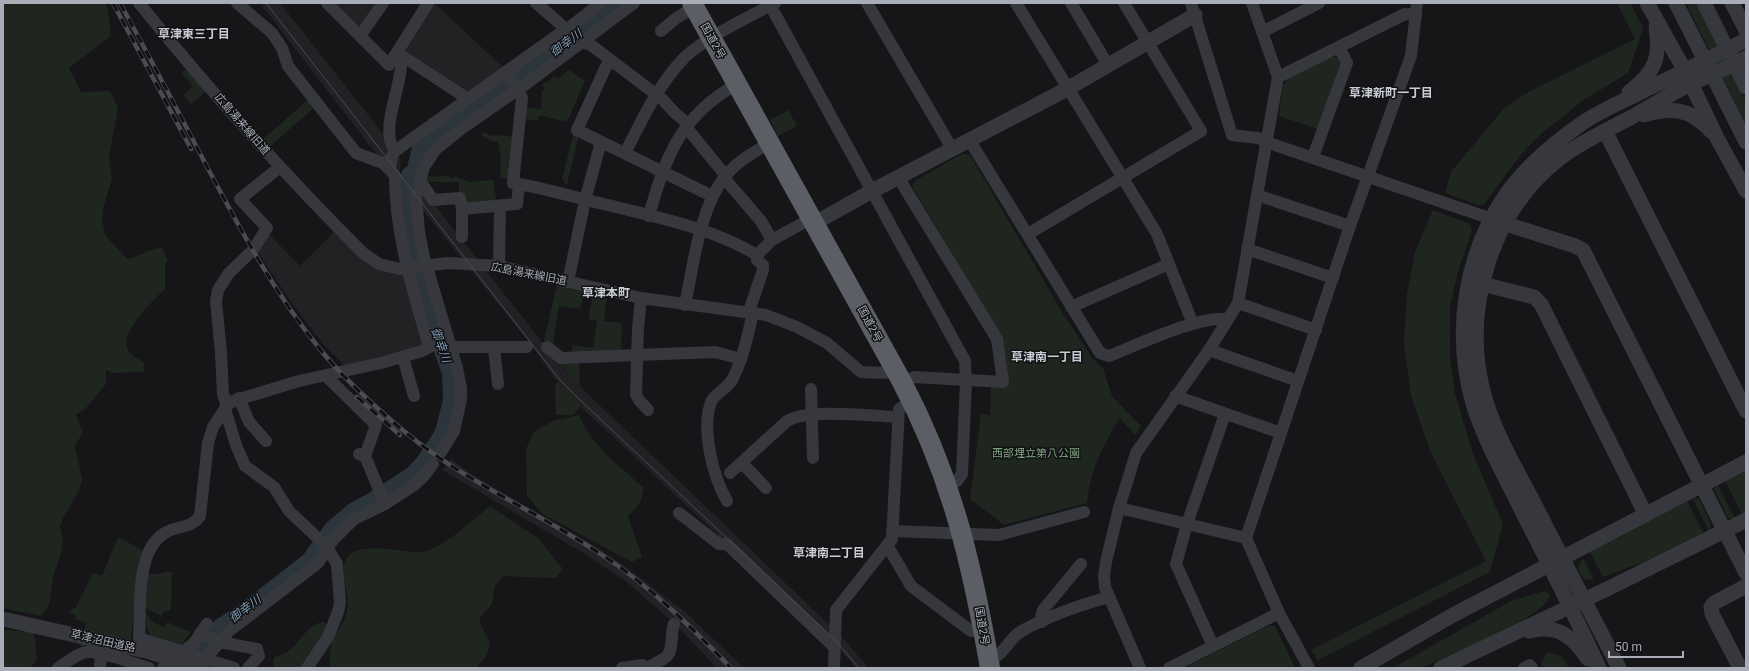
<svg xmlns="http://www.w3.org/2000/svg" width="1749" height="671" viewBox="0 0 1749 671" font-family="Roboto,'Noto Sans JP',sans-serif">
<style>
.built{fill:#222225}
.green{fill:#1e261f}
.water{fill:#2c353c}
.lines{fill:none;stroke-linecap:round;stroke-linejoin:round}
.river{stroke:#2c353c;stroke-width:18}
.minor{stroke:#37383d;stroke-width:12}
.tertiary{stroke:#37383d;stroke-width:15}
.trunk{stroke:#5b5e65;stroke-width:20}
.tram{stroke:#4a4c52;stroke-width:1}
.rail-casing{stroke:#4a4c52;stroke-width:4.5}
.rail{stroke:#111113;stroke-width:3;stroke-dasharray:9;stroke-linecap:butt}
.labels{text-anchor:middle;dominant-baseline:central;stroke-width:3;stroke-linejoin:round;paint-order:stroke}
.street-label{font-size:11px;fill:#a8adb8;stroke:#111113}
.park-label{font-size:11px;fill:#7fa381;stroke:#111113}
.neighbourhood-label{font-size:12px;font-weight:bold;fill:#c9ccd4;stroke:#111113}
.water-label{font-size:12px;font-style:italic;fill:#7f9bb3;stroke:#111113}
</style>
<rect width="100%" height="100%" fill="#161618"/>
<g class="built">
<path d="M260 3H280L388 140V145L401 160 399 177 370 146Z"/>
<path d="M331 3H379L361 28H356Z"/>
<path d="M434 3 505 69 469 93 405 50Z"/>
<path d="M416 181 567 374 839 634 869 668H856L838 647 581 407 559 384 528 341 413 198Z"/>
<path d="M335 231 407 274 425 342 421 348 347 368 324 345 293 305 256 249 268 233 300 266Z"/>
<path d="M451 459 473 475 601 550 634 573 685 612 744 668H717L676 625 628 583 583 553 442 470Z"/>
</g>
<g class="green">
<path d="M3 3H105L108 10 111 36 69 68 81 92 110 91 118 108 109 158 112 179 104 205 102 220 105 235 127 259C140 257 149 248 162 248L168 260 165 264V289C154 299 121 331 127 348 130 356 140 358 145 365L143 372 113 373 106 370V384L86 408 76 415 83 432 75 446 82 480 79 491 64 516 60 526 63 539 61 553 53 577 49 605 41 616 3 608Z"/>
<path d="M1617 3H1630L1643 28 1628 73 1585 99 1541 134 1518 158 1484 204 1478 205 1445 193 1451 172 1505 107 1530 91 1635 39Z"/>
<path d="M1686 3H1697L1746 101V125Z"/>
<path d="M1332 56 1337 58 1340 63 1318 129 1279 116 1283 85 1288 78Z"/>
<path d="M187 69 206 91 191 104 183 95 193 86 182 73Z"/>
<path d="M569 70 585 81 567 122 539 115 538 121 521 119 523 107 541 109 542 90H545L542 85 555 76 558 79Z"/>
<path d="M311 97 317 105 268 148 262 140Z"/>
<path d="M788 110 797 126 778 136 770 120Z"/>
<path d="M574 131 579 134 567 185 564 184 565 180 562 179Z"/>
<path d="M483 132 491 136 496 135 515 137 511 179 500 178 501 158 498 142 492 141 481 135Z"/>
<path d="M962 154 970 155 1062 312 1093 359 1103 368 1112 396 1141 426 1135 435 1120 418C1102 447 1091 468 1087 503L1004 525 970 499 981 414 990 415 991 386H1008L1004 347 999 334 912 186 916 180Z"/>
<path d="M448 176 453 179 455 176 469 182 493 180 497 204 464 207 459 196V182H426L425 177Z"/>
<path d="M1433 210 1470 224 1472 231 1459 268 1450 305V356L1455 394 1473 454 1503 524 1490 572 1318 660 1311 650 1486 561 1430 451 1411 395 1404 343 1407 294 1415 252Z"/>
<path d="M557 284 585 291 580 309 559 306 553 345 556 346 555 350 544 340Z"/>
<path d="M594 293 607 296 604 321 622 323 621 353 571 355 573 345 593 348 597 321 590 320V317H588Z"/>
<path d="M579 359 580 388 556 360Z"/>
<path d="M558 382 581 406 573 415H556L555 384Z"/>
<path d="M579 415C592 446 619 466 644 488L640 503 628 516 642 557 632 562 541 513 527 495 526 449 534 432 553 421Z"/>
<path d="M1746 470V514L1743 516 1725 481Z"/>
<path d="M1718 485 1735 518H1728L1715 491V488Z"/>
<path d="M1692 497 1699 499 1711 524 1709 532Z"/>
<path d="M1686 499 1704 534 1664 554 1603 577 1590 552 1609 539Z"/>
<path d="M490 506 539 539 563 569 556 578 503 576 495 586 492 604 480 617V623L490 643 487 655 476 668H331C329 660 330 643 335 635 340 627 345 621 347 611 351 595 340 579 345 562 353 537 405 554 422 552 440 551 475 518 490 506Z"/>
<path d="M118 537 144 551 138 563 131 639 128 644 92 645 82 647 79 644 86 623 75 619 76 615 68 612 76 607 92 575 94 573 102 576Z"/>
<path d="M1583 558 1594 580 1583 579 1577 568Z"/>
<path d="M165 572H172L171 610 162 613V616L145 608 148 573 158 574Z"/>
<path d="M1544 591 1550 594C1549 615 1462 650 1443 658 1435 661 1426 667 1417 668 1409 669 1401 668 1393 668L1511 601Z"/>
<path d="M145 612 154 623 165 627 167 622 191 632 180 646C156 638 145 641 145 612Z"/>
<path d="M324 622 327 624 323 637 301 668H274L273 661 275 657C300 652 302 624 324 622Z"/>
<path d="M1268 626H1275L1295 668H1184Z"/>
<path d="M3 630 34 632 37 659 31 668H3Z"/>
<path d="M1548 652 1561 656 1569 668H1543L1541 663Z"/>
</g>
<path class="water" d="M606 3H628L426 157 405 198 408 163 413 143Z"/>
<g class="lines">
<path class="river" d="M181 666 205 646 221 627 246 611 310 561 333 529 353 512 378 498 413 475 425 462 441 438 445 429 452 400 451 373 429 309 413 253 405 198 410 175"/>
<g class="minor">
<path d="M139 3C209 90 284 174 363 253L379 264 400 269 448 263 499 266 641 298 766 315 797 327 827 343 861 372 885 373 894 368"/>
<path d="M237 3 272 33 282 48 288 66 356 153 383 163 390 170"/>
<path d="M327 3 389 65 428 3"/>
<path d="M536 3 580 41 591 45 662 99 675 113 688 124"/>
<path d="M769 3 965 361 966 381 962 474 957 481 948 484"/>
<path d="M867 3 953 150"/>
<path d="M1016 3 1157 234 1193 324"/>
<path d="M1071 3 1108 65"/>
<path d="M1191 3 1232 135 1258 138 1266 142 1492 219"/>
<path d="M661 31 675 19 694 7"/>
<path d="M1262 32 1319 3"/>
<path d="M360 36 383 3"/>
<path d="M609 60 577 130 712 196"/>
<path d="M506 73 522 98 513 183C545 188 576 198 608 205 659 218 712 228 757 255L772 240"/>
<path d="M1278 77 1405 14 1416 15"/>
<path d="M686 127 726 176"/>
<path d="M970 141 1100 353 1109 356C1137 345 1200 315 1228 319"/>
<path d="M395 151C379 131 401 88 401 65 401 61 399 57 398 53L468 99"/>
<path d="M625 153C642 120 658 85 684 58 704 38 749 17 775 3"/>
<path d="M1313 157 1347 63 1339 47"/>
<path d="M898 177 997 339 1003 382 914 377 902 382"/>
<path d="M724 178 761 221 772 240 803 223 812 221"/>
<path d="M420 181 433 200 460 198 462 209V237"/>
<path d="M1257 195 1350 226"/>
<path d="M462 209 517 204 519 184"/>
<path d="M649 216C665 157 681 115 737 84"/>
<path d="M1028 234 1201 131 1124 3"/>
<path d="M1247 249 1333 278"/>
<path d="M499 266 500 206"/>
<path d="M568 282 585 200 601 142"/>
<path d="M641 298 638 328 636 394 639 400 648 410"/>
<path d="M1238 303 1316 330"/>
<path d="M685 305C694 263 699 209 726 175 738 161 754 152 770 143"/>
<path d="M1071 307 1169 264"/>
<path d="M749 311 763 270V265L757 260V255"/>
<path d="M429 347C413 290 395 235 395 176L390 170 392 156 395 151 559 34 566 30 601 3"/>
<path d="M547 347 561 358 715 352 741 359"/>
<path d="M494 348 498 384"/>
<path d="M1209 350 1298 381"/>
<path d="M403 357 414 396"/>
<path d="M326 376 376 425 365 456"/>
<path d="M811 389 813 458"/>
<path d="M1175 396 1281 433"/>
<path d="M239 398 249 422 266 441"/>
<path d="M227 406 223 394 221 353 216 301 218 290 229 273 252 251 267 228 240 199 280 167"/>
<path d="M225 409 236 445 245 466 274 487 289 511 326 546 337 564 340 603 338 612 328 637 307 668"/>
<path d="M441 452 454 431 461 399V388L457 368 424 257 419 232 416 196 424 167 436 149 461 129 526 84 634 3"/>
<path d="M359 454 365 456 385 504"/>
<path d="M742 463 766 488"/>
<path d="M730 473 787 421C807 408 873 416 898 417"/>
<path d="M727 501C713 477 701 429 711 402 715 393 727 389 732 380 743 359 748 335 753 312"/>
<path d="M1119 508 1246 538"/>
<path d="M679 513 719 544H727L834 647"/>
<path d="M892 531 999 535 1084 512"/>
<path d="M887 545 911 586 971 631H983"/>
<path d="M1042 622 1041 618 1043 610 1081 564"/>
<path d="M200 634 207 624"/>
<path d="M1213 646 1176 564 1187 524 1225 414"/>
<path d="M989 661C1004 655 1008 640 1020 632 1046 617 1080 605 1109 597"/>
<path d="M200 662 213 650 229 631 318 563 333 540 354 519 385 504 413 486 424 476 433 464"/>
<path d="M58 668C66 663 74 656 83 653 96 648 134 664 149 668"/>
<path d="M100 668 101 654"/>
<path d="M163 668 194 643 200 634 220 642 257 649 259 656 248 668"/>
<path d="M234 668 139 638C141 608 135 550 165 533 177 525 191 529 200 516L208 443 213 427 228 404 233 401 299 381 381 363 422 351 434 345 457 347H527"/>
<path d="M622 668 642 665 643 668"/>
<path d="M647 668C653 664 662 661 667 656 674 649 670 633 674 624"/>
<path d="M834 668 836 610 892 539 899 409 912 401"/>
<path d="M1140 668 1105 587 1104 576 1106 562 1119 508 1136 453 1209 350 1238 303 1278 77 1252 3"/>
<path d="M1169 668 1279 613"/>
<path d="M1309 668 1279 613 1246 538 1350 226 1411 56 1417 3"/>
<path d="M1524 668 1530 665 1532 668"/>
</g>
<g class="tertiary">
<path d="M1647 3 1685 71 1717 138 1746 191"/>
<path d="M1676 3 1746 142"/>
<path d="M1704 3 1746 87"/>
<path d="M1732 3 1746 30"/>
<path d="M1629 92C1655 73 1661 58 1656 26"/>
<path d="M1644 115C1673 107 1689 108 1711 131"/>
<path d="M1605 131 1746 411"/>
<path d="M812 221 822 219 872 191 1067 89 1195 15"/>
<path d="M1497 221 1575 246 1583 250 1746 573"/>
<path d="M1482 284 1534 297 1541 304 1645 513"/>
<path d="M3 619 150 652 201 668"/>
<path d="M1529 631C1558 624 1572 636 1588 659"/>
<path d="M1361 668 1453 615 1746 462"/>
<path d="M1441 668 1605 590 1746 520"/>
<path d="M1599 668C1575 615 1549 564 1523 513 1506 478 1486 444 1474 407 1452 334 1464 251 1510 189 1530 163 1555 142 1581 124 1601 110 1624 101 1645 90 1679 74 1712 57 1746 40"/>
<path d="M1619 668C1591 612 1561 557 1533 501 1514 465 1493 430 1483 391 1462 307 1492 211 1560 158 1581 142 1605 131 1628 119 1645 110 1662 99 1679 90 1701 79 1724 69 1746 58"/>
<path d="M1740 668 1712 614 1711 607 1714 603 1746 586"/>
</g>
<path class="trunk" d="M692 3 902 382C952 477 972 564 990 668"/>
<path class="tram" d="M266 3 560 380 578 398 834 639 859 668"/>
<defs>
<g id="rail">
<path d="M113 3 191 149"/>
<path d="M120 3C149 56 177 109 205 163 239 227 273 291 319 348 344 379 375 407 405 432 465 482 538 512 602 555 650 586 691 627 731 668"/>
<path d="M357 397 400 435"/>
</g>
</defs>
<use href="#rail" class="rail-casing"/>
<use href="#rail" class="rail"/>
</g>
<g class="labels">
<g class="street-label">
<text transform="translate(713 41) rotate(61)">国道2号</text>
<text transform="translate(242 124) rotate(49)">広島湯来線旧道</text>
<text transform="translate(529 274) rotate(11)">広島湯来線旧道</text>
<text transform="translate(870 324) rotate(61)">国道2号</text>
<text transform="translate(982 626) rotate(80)">国道2号</text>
<text transform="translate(103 641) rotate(13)">草津沼田道路</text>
</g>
<g class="park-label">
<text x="1036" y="453">西部埋立第八公園</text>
</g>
<g class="neighbourhood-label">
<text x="194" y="34">草津東三丁目</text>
<text x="1391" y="93">草津新町一丁目</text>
<text x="606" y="293">草津本町</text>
<text x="1047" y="357">草津南一丁目</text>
<text x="829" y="553">草津南二丁目</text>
</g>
<g class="water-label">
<text transform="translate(566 43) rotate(-37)">御幸川</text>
<text transform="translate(441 345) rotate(71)">御幸川</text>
<text transform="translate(245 609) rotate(-37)">御幸川</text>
</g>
</g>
<rect width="1749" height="671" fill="none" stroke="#a8adb8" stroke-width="8"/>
<path d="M1609 651v6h74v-6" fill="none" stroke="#a8adb8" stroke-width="2"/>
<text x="1615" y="651" font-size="12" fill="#a8adb8" stroke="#111113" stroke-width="3" paint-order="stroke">50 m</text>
</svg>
